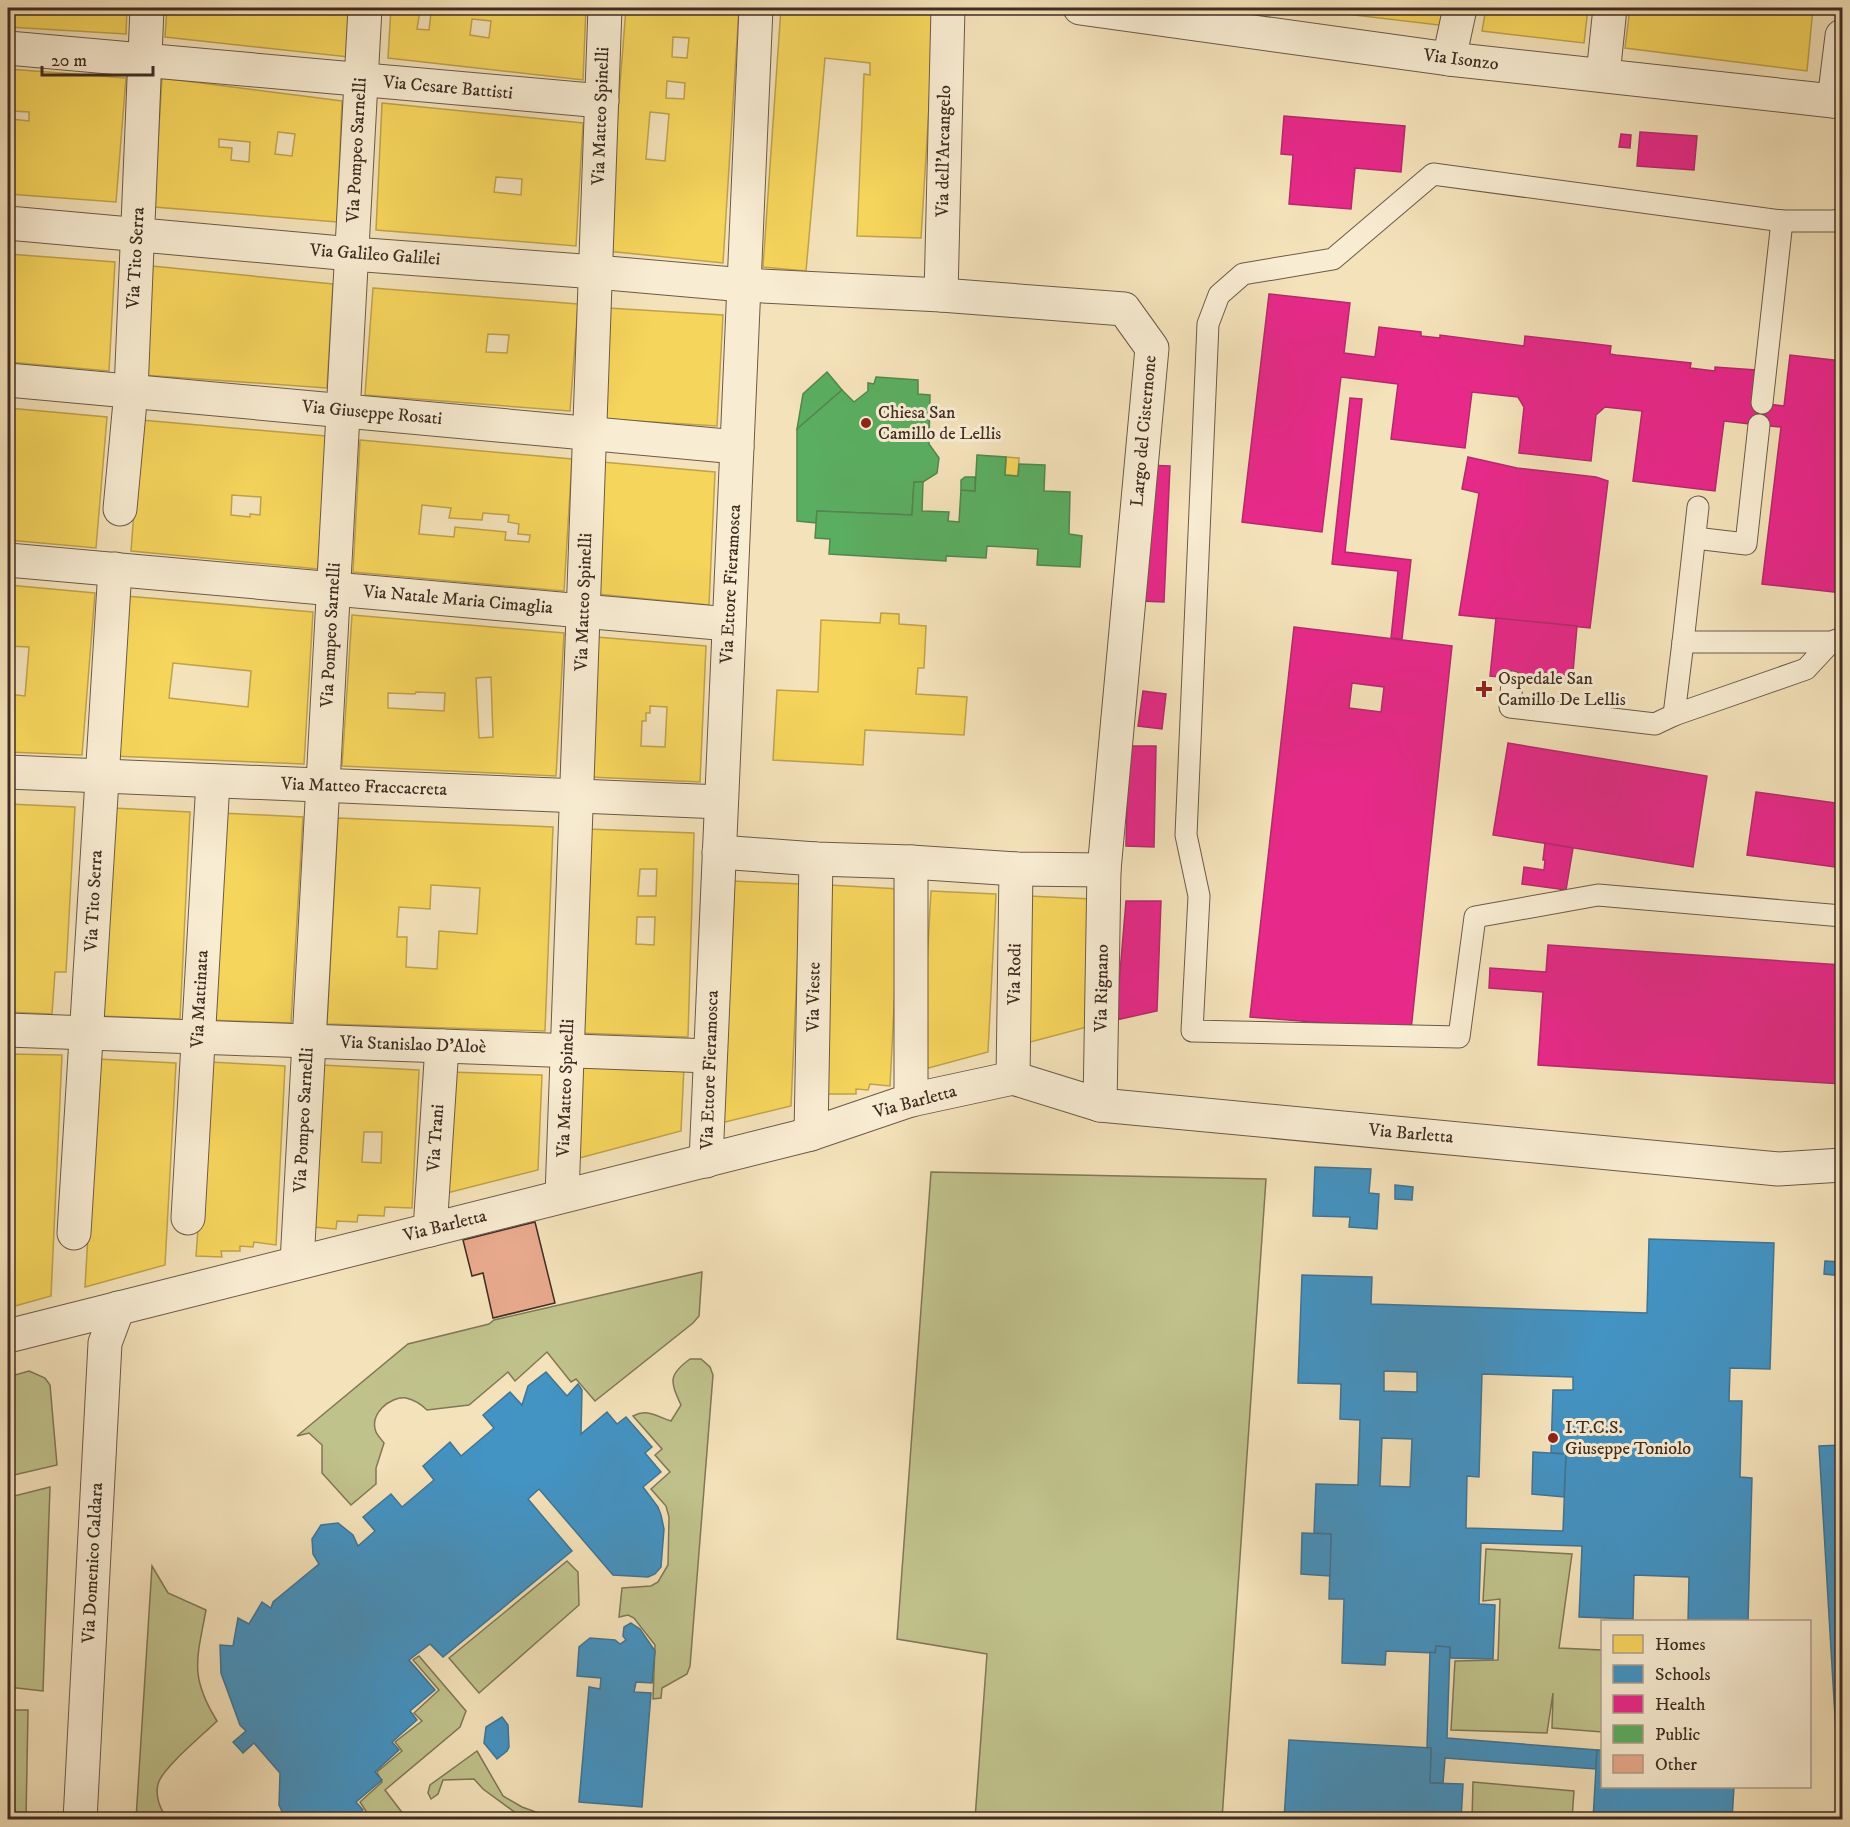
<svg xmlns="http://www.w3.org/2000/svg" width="1850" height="1827" viewBox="0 0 1850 1827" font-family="'IM FELL DW Pica',serif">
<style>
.green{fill:#c0c28c;stroke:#807757;stroke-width:1.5}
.homes{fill:#f6d55c;stroke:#bfa24b;stroke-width:1.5;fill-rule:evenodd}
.schools{fill:#4393c3;stroke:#427493;stroke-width:1.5;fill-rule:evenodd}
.health{fill:#e7298a;stroke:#b52a6b;stroke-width:1.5;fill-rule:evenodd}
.public{fill:#5aae61;stroke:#52874e;stroke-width:1.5}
.building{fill:#e9aa8d;stroke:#3f2c22;stroke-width:1.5}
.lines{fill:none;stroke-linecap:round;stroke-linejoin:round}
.service-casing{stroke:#6c5a48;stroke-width:23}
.minor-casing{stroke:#6c5a48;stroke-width:35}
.tertiary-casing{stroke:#6c5a48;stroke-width:35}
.service{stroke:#f8ecd2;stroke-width:21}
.minor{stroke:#f8ecd2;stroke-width:33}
.tertiary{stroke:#f8ecd2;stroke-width:33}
.poi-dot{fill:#8f2418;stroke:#f8ecd2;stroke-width:2}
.labels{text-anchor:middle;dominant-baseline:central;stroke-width:6;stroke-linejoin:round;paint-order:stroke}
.street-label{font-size:18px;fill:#3f2c22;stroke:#f8ecd2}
.poi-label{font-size:18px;fill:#3f2c22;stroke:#f8ecd2;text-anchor:start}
</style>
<rect width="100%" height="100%" fill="#f4e2ba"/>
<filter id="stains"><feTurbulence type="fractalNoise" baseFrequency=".00333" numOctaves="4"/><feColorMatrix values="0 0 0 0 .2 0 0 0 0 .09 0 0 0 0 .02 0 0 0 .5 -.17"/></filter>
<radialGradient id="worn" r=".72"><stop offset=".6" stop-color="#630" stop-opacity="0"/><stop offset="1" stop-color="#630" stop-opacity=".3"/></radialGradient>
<g class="green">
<path d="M931 1172 1266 1179 1222 1819H975L987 1654 897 1639Z"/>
<path d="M702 1272 699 1316 693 1323 595 1401 576 1379 571 1382 547 1352 515 1381 508 1372 469 1405 427 1410C421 1404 415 1400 406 1398 390 1396 369 1414 376 1432 377 1435 382 1440 384 1443L376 1468V1484L351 1505 322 1473V1445L309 1433 297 1436 408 1344 489 1324 494 1320Z"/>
<path d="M690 1359H701L710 1367 713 1375 690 1666 687 1674 662 1688 661 1698 653 1699 655 1645 634 1618 628 1615 619 1617 622 1588 651 1586 658 1582 668 1565 669 1517 666 1506 651 1489 670 1472 655 1455 662 1449 633 1416C648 1408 657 1417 671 1421L681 1405C670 1381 668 1375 690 1359Z"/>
<path d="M29 1371 45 1378 50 1385 57 1465 10 1476 8 1474V1377Z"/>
<path d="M50 1487 43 1691 8 1687V1504L10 1497Z"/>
<path d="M1486 1549 1572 1554 1559 1648 1602 1650V1732L1552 1728 1553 1693 1547 1733 1451 1730 1455 1661 1498 1660 1500 1599 1483 1601Z"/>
<path d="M567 1561 578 1572 579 1605 479 1693 449 1658Z"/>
<path d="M152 1566 168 1593 206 1610C197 1659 189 1676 217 1721 204 1734 162 1768 158 1784 155 1797 160 1808 167 1819H136Z"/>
<path d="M419 1656 466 1711 460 1727 385 1790 404 1815 396 1819 358 1820 366 1811 360 1802 382 1782 377 1772 402 1751 395 1742 422 1721 414 1713 439 1690 413 1660Z"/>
<path d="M8 1710H28L26 1819H22L8 1803Z"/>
<path d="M477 1751 503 1796 522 1807 544 1815H642L654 1819H524L483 1789 474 1779 443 1780 438 1794 431 1799 428 1793 430 1785Z"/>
<path d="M1473 1782 1574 1791 1572 1819H1472Z"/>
</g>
<g class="homes">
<path d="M8 8H127L126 34 8 27Z"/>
<path d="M167 8H289V11L305 13V8H352L349 57 165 37Z"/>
<path d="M391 8H586L583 80 388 58ZM420 11 431 13 429 30 417 29ZM472 19 491 21 489 38 470 35Z"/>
<path d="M626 8H739L723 263 607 251ZM673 37 689 38 687 58 672 57ZM667 81 685 83 684 99 666 98ZM650 112 669 114 665 161 646 159Z"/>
<path d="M781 8H935L921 238 857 236 864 74 870 75V63L825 58 806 271 763 267Z"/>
<path d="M1295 8H1449L1447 26Z"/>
<path d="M1486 8H1588L1584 43 1482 31Z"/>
<path d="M1630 8H1813L1807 71 1625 48Z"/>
<path d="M8 69 126 78 116 202 8 194ZM11 111 29 112V121L11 119Z"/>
<path d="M162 78 342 101 337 222 154 207ZM278 132 295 134 292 156 275 154ZM219 139 250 142 249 162 231 160 232 148 219 147Z"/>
<path d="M382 103 583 123 576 246 376 230ZM496 177 522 179 521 195 494 192Z"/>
<path d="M8 254 115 262 109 371 8 362Z"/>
<path d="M152 266 333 284 327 388 142 375Z"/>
<path d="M373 288 578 304 570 411 365 395ZM488 334 509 335 507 353 486 352Z"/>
<path d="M608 308 723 315 717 426 604 419Z"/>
<path d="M8 408 107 417 96 548 8 540Z"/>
<path d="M141 420 326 436 318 569 131 551ZM232 495 261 497 260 515 250 514V517L231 515Z"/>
<path d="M360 440 572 459 564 591 353 572ZM422 505 451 508 449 518 482 520 483 513 509 515 508 522 519 524 518 534 530 535 529 542 505 540 506 532 455 527 454 537 419 534Z"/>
<path d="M1006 457 1019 458 1018 476 1005 475Z"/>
<path d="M602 462 715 472 709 605 597 594Z"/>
<path d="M8 585 95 593 82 755 8 752V694L25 696 29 647 8 646Z"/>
<path d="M126 596 313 612 304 764 113 756ZM173 663 251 671 248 707 169 698Z"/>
<path d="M881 613 899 614V624L926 626 924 668H918L916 694 967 697 964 735 865 730 863 765 773 760 777 690 818 692 821 620 880 623Z"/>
<path d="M352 615 564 633 556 776 342 766ZM491 677 493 737 479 738 476 678ZM416 692 445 693 444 711 388 708V693L415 694Z"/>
<path d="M596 637 706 646 700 782 590 777ZM650 706 667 707 665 747 641 746 642 721H646V713H650Z"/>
<path d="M8 804 75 807 66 972H55L52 1014 8 1012Z"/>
<path d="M113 808 190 812 180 1019 98 1016Z"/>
<path d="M221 813 303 817 291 1023 208 1020Z"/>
<path d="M338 818 553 827 545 1031 327 1024ZM431 885 480 888 477 934 439 931 437 969 406 967 407 937H397L399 907 430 909Z"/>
<path d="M587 829 694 833 688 1037 578 1033ZM640 869H657L656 896H638ZM637 917H655L654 945 636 944Z"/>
<path d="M732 881 801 884 791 1106 721 1123Z"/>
<path d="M829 885 900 889 890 1086 870 1084 868 1090 856 1089V1094H821Z"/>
<path d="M931 891 996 894 988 1052 921 1070Z"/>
<path d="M1028 896 1092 899 1087 1027 1019 1045Z"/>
<path d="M8 1054 62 1055 51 1296 8 1308Z"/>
<path d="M98 1059 176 1063 165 1265 85 1287Z"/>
<path d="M577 1061 684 1066 681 1131 572 1160Z"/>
<path d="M210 1062 285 1066 276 1245 254 1242 253 1247 240 1246V1251H221L222 1257 196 1256Z"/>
<path d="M321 1065 419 1070 412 1208 385 1207 384 1216 358 1215 357 1222 337 1221 336 1229 313 1227ZM364 1132H382L381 1163 362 1162Z"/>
<path d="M449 1072 542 1075 538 1170 443 1194Z"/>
</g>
<g class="schools">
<path d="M1315 1167 1371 1169 1369 1193 1379 1194 1377 1229 1349 1227 1350 1217 1313 1216Z"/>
<path d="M1395 1185 1413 1187 1412 1200 1395 1199Z"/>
<path d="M1649 1239 1774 1243 1770 1369 1730 1368 1729 1401H1742L1740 1477 1752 1478 1748 1622H1688L1689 1577 1634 1575 1633 1619 1579 1617 1582 1546 1481 1543 1479 1604 1495 1605 1493 1659 1450 1658V1647L1436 1646 1435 1653 1386 1651 1385 1665 1342 1663 1344 1599H1329L1331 1534 1314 1533 1316 1484 1358 1485 1360 1420 1340 1419 1341 1384 1298 1383 1302 1275 1372 1277 1371 1304 1647 1313ZM1384 1371 1417 1372V1392L1384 1391ZM1482 1374 1573 1377V1390H1553L1551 1453 1566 1454 1563 1531 1466 1528 1467 1476 1479 1477ZM1382 1438 1412 1439 1410 1487 1380 1486Z"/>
<path d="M1825 1261 1842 1262V1276L1824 1274Z"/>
<path d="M546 1372 567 1396 578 1384 582 1390 581 1434 607 1412 617 1424 626 1417 652 1447 645 1453 661 1472 643 1487 658 1507 661 1515 664 1529 661 1567 655 1574 648 1577 613 1575 539 1489 528 1499 572 1551 443 1657 430 1644 409 1660 435 1690 410 1711 417 1720 392 1742 399 1750 375 1772 382 1780 356 1802 363 1810 351 1820H286L279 1805 280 1773 254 1743 243 1753 233 1742 246 1731 240 1725 221 1673 220 1645 233 1646 238 1618 249 1624 262 1602 271 1608 273 1602 319 1564 313 1554 312 1539 321 1525 338 1523 353 1535 358 1546 375 1531 363 1517 391 1494 402 1507 434 1480 423 1466 450 1442 461 1456 494 1428 483 1415 510 1392 522 1405 528 1386Z"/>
<path d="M1842 1445V1734H1836L1819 1446Z"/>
<path d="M1533 1452 1566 1454 1564 1497 1532 1494Z"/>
<path d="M1302 1533 1331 1534 1330 1576 1301 1574Z"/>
<path d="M631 1623 640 1629 655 1651 652 1683 636 1682 634 1692 651 1693 642 1807 579 1802 589 1687 600 1689 601 1678 577 1676 579 1647 590 1638 615 1640 620 1644 626 1640 623 1636 624 1627Z"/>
<path d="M1436 1646 1450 1647 1447 1738 1597 1750 1596 1769 1445 1758 1443 1783H1430L1431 1748 1427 1747 1430 1652 1435 1653Z"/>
<path d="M502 1717 508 1725 509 1747 507 1751 497 1759 484 1743 486 1727Z"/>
<path d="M1289 1740 1431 1748 1430 1783 1463 1784 1461 1820H1284Z"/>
<path d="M1597 1750H1602V1786H1734L1732 1820H1593Z"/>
</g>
<g class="health">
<path d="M1284 116 1405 126 1401 172 1355 168 1351 209 1289 204 1293 155 1281 154Z"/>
<path d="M1640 132 1697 136 1694 170 1637 166Z"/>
<path d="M1621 134 1631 135 1630 148 1619 147Z"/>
<path d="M1269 294 1350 303 1344 353 1375 357 1379 327 1421 332V336L1440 338V335L1524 346 1525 336 1587 343 1611 346 1610 354 1616 355 1691 363 1690 368 1715 371V367L1756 370 1752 402 1784 406 1790 355 1842 361V593L1762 584 1781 427 1759 425 1724 421 1715 491 1633 481 1642 411 1605 407 1596 415 1591 461 1519 453 1524 407 1518 397 1472 392 1465 448 1391 439 1398 384 1341 377 1322 532 1242 522Z"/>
<path d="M1350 398 1362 399 1345 552 1411 560 1402 639 1391 638 1398 571 1332 564Z"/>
<path d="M1468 457 1517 468 1596 477 1608 481 1590 628 1459 615 1479 493 1462 489Z"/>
<path d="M1145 465 1170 466 1164 602 1139 601Z"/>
<path d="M1496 618 1577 626 1572 684 1490 676Z"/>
<path d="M1294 627 1452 646 1411 1030 1250 1017ZM1352 683 1384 687 1381 712 1349 708Z"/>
<path d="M1143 691 1166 694 1162 729 1138 726Z"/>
<path d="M1508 743 1707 776 1693 867 1493 835Z"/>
<path d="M1128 746H1156L1154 847 1126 846Z"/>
<path d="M1756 792 1842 804V868L1747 855Z"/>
<path d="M1545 843 1573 848 1566 890 1522 884 1524 867 1544 870 1545 860H1543Z"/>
<path d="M1126 901H1161L1157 1011 1116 1020Z"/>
<path d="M1548 945 1842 965V1084L1538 1065 1543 992 1489 988 1490 968 1546 972Z"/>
</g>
<g class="public">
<path d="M827 372 842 390 797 429 803 394Z"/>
<path d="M876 377 918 380V394L930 395 929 444 939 458 937 473 923 482H914L912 515 817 511 816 523 797 521V429L842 390 854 402 868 391V383L874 384Z"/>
<path d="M977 455 1006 457 1005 475 1018 476 1019 464 1045 465 1044 491 1070 492 1069 534 1082 536 1080 567 1037 565 1038 549 987 546 986 558 946 556V561L829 554 830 539 815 538 817 511 912 515 914 482H923L922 511 949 512 948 521 959 522 961 490 975 491Z"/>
<path d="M965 477H975V491L961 490V480Z"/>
</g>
<path class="building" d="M535 1222 555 1303 493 1318 483 1273 472 1276 463 1240Z"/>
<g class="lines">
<defs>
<g id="service">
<path d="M1842 219 1834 221H1782L1433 174 1333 259 1243 274 1219 295 1208 324 1186 835 1199 896 1192 1031 1459 1037 1475 917 1598 895 1842 916"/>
<path d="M1762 403 1782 221"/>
<path d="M1695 538 1746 544 1759 425"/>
<path d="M1683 642 1698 507"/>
<path d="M1831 642 1806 669 1674 715 1683 642H1831L1842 638"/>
<path d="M1512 682 1510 707 1655 724 1674 715"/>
</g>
<g id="minor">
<path d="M1080 8 1449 59 1842 102"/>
<path d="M8 48 602 101"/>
<path d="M1449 59 1460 8"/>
<path d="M1603 75 1610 8"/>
<path d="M1834 101 1842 36"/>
<path d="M8 223 352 254 596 272 744 285 941 295 1124 309 1152 348 1104 870 1100 1105"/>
<path d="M941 295 948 8"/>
<path d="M8 380 737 447"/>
<path d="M120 509 131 391 147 8"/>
<path d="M8 560 729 624"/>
<path d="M8 772 721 802"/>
<path d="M719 852 816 859 911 862 1016 869 1104 870"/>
<path d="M911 862V1100"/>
<path d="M8 1030 710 1056"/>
<path d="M1013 1078 1016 869"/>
<path d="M811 1134 816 859"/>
<path d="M706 1161 756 8"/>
<path d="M562 1196 605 8"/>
<path d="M188 1218 213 781"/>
<path d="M430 1230 442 1046"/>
<path d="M74 1233 115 569"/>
<path d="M297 1263 365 8"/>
<path d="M80 1820 105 1343 118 1308"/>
</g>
<path id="tertiary" d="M8 1336 811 1134 911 1100 1013 1078 1100 1105 1778 1169 1842 1165"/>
</defs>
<use href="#service" class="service-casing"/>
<use href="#minor" class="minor-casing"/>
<use href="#tertiary" class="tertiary-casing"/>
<use href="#service" class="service"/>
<use href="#minor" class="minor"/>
<use href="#tertiary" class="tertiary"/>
</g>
<g class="poi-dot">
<circle cx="866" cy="423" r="6"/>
<path d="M1481 680h6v6h6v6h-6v6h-6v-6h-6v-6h6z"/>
<circle cx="1553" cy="1438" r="6"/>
</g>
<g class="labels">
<g class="street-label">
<text transform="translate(1461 60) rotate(7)">Via Isonzo</text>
<text transform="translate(448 88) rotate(5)">Via Cesare Battisti</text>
<text transform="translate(601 116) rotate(-88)">Via Matteo Spinelli</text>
<text transform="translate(357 150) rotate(-87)">Via Pompeo Sarnelli</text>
<text transform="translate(944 151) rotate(-89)">Via dell'Arcangelo</text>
<text transform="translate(375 255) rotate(4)">Via Galileo Galilei</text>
<text transform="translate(136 258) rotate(-87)">Via Tito Serra</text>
<text transform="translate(372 413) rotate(5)">Via Giuseppe Rosati</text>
<text transform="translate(1144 431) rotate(-85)">Largo del Cisternone</text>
<text transform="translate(731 584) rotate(-87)">Via Ettore Fieramosca</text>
<text transform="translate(458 600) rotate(5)">Via Natale Maria Cimaglia</text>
<text transform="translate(584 602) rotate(-88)">Via Matteo Spinelli</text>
<text transform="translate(331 635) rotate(-87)">Via Pompeo Sarnelli</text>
<text transform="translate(364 787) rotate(2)">Via Matteo Fraccacreta</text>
<text transform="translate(94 901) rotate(-87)">Via Tito Serra</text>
<text transform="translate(1015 974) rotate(-89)">Via Rodi</text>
<text transform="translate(1102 988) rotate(-89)">Via Rignano</text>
<text transform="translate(814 997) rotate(-89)">Via Vieste</text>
<text transform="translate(200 999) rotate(-87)">Via Mattinata</text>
<text transform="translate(413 1045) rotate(2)">Via Stanislao D'Aloè</text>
<text transform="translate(710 1070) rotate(-88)">Via Ettore Fieramosca</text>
<text transform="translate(566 1088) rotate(-88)">Via Matteo Spinelli</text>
<text transform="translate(915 1102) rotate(-15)">Via Barletta</text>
<text transform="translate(304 1120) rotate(-87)">Via Pompeo Sarnelli</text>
<text transform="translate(1411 1134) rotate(5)">Via Barletta</text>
<text transform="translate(436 1138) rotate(-86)">Via Trani</text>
<text transform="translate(445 1226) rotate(-14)">Via Barletta</text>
<text transform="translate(93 1563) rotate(-87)">Via Domenico Caldara</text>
</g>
<g class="poi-label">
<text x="878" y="413">Chiesa San<tspan x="878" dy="21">Camillo de Lellis</tspan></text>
<text x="1498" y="679">Ospedale San<tspan x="1498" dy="21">Camillo De Lellis</tspan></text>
<text x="1565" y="1428">I.T.C.S.<tspan x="1565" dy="21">Giuseppe Toniolo</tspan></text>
</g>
</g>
<rect width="1850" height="1827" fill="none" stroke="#f4e2ba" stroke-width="30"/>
<rect x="9" y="9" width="1832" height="1809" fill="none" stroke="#3f2c22" stroke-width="3"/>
<rect x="15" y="15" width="1820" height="1797" fill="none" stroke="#3f2c22" stroke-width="1.5"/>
<rect x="1601" y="1620" width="210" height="168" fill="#f8ecd2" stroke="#ae9f8c" stroke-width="1.5"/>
<rect x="1613" y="1635" width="30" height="18" fill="#f6d55c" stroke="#ae9f8c" stroke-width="1.5"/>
<text x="1655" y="1650" font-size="18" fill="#3f2c22">Homes</text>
<rect x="1613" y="1665" width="30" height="18" fill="#4393c3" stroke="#ae9f8c" stroke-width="1.5"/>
<text x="1655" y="1680" font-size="18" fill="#3f2c22">Schools</text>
<rect x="1613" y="1695" width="30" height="18" fill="#e7298a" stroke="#ae9f8c" stroke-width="1.5"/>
<text x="1655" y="1710" font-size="18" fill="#3f2c22">Health</text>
<rect x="1613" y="1725" width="30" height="18" fill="#5aae61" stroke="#ae9f8c" stroke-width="1.5"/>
<text x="1655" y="1740" font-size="18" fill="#3f2c22">Public</text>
<rect x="1613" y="1755" width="30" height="18" fill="#e9aa8d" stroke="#ae9f8c" stroke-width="1.5"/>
<text x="1655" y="1770" font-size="18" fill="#3f2c22">Other</text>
<path d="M42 66v9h111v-9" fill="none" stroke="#3f2c22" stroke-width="3"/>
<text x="51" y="66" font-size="18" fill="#3f2c22" stroke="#f8ecd2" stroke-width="4.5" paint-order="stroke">20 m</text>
<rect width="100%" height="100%" filter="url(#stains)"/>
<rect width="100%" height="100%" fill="url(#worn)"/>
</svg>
